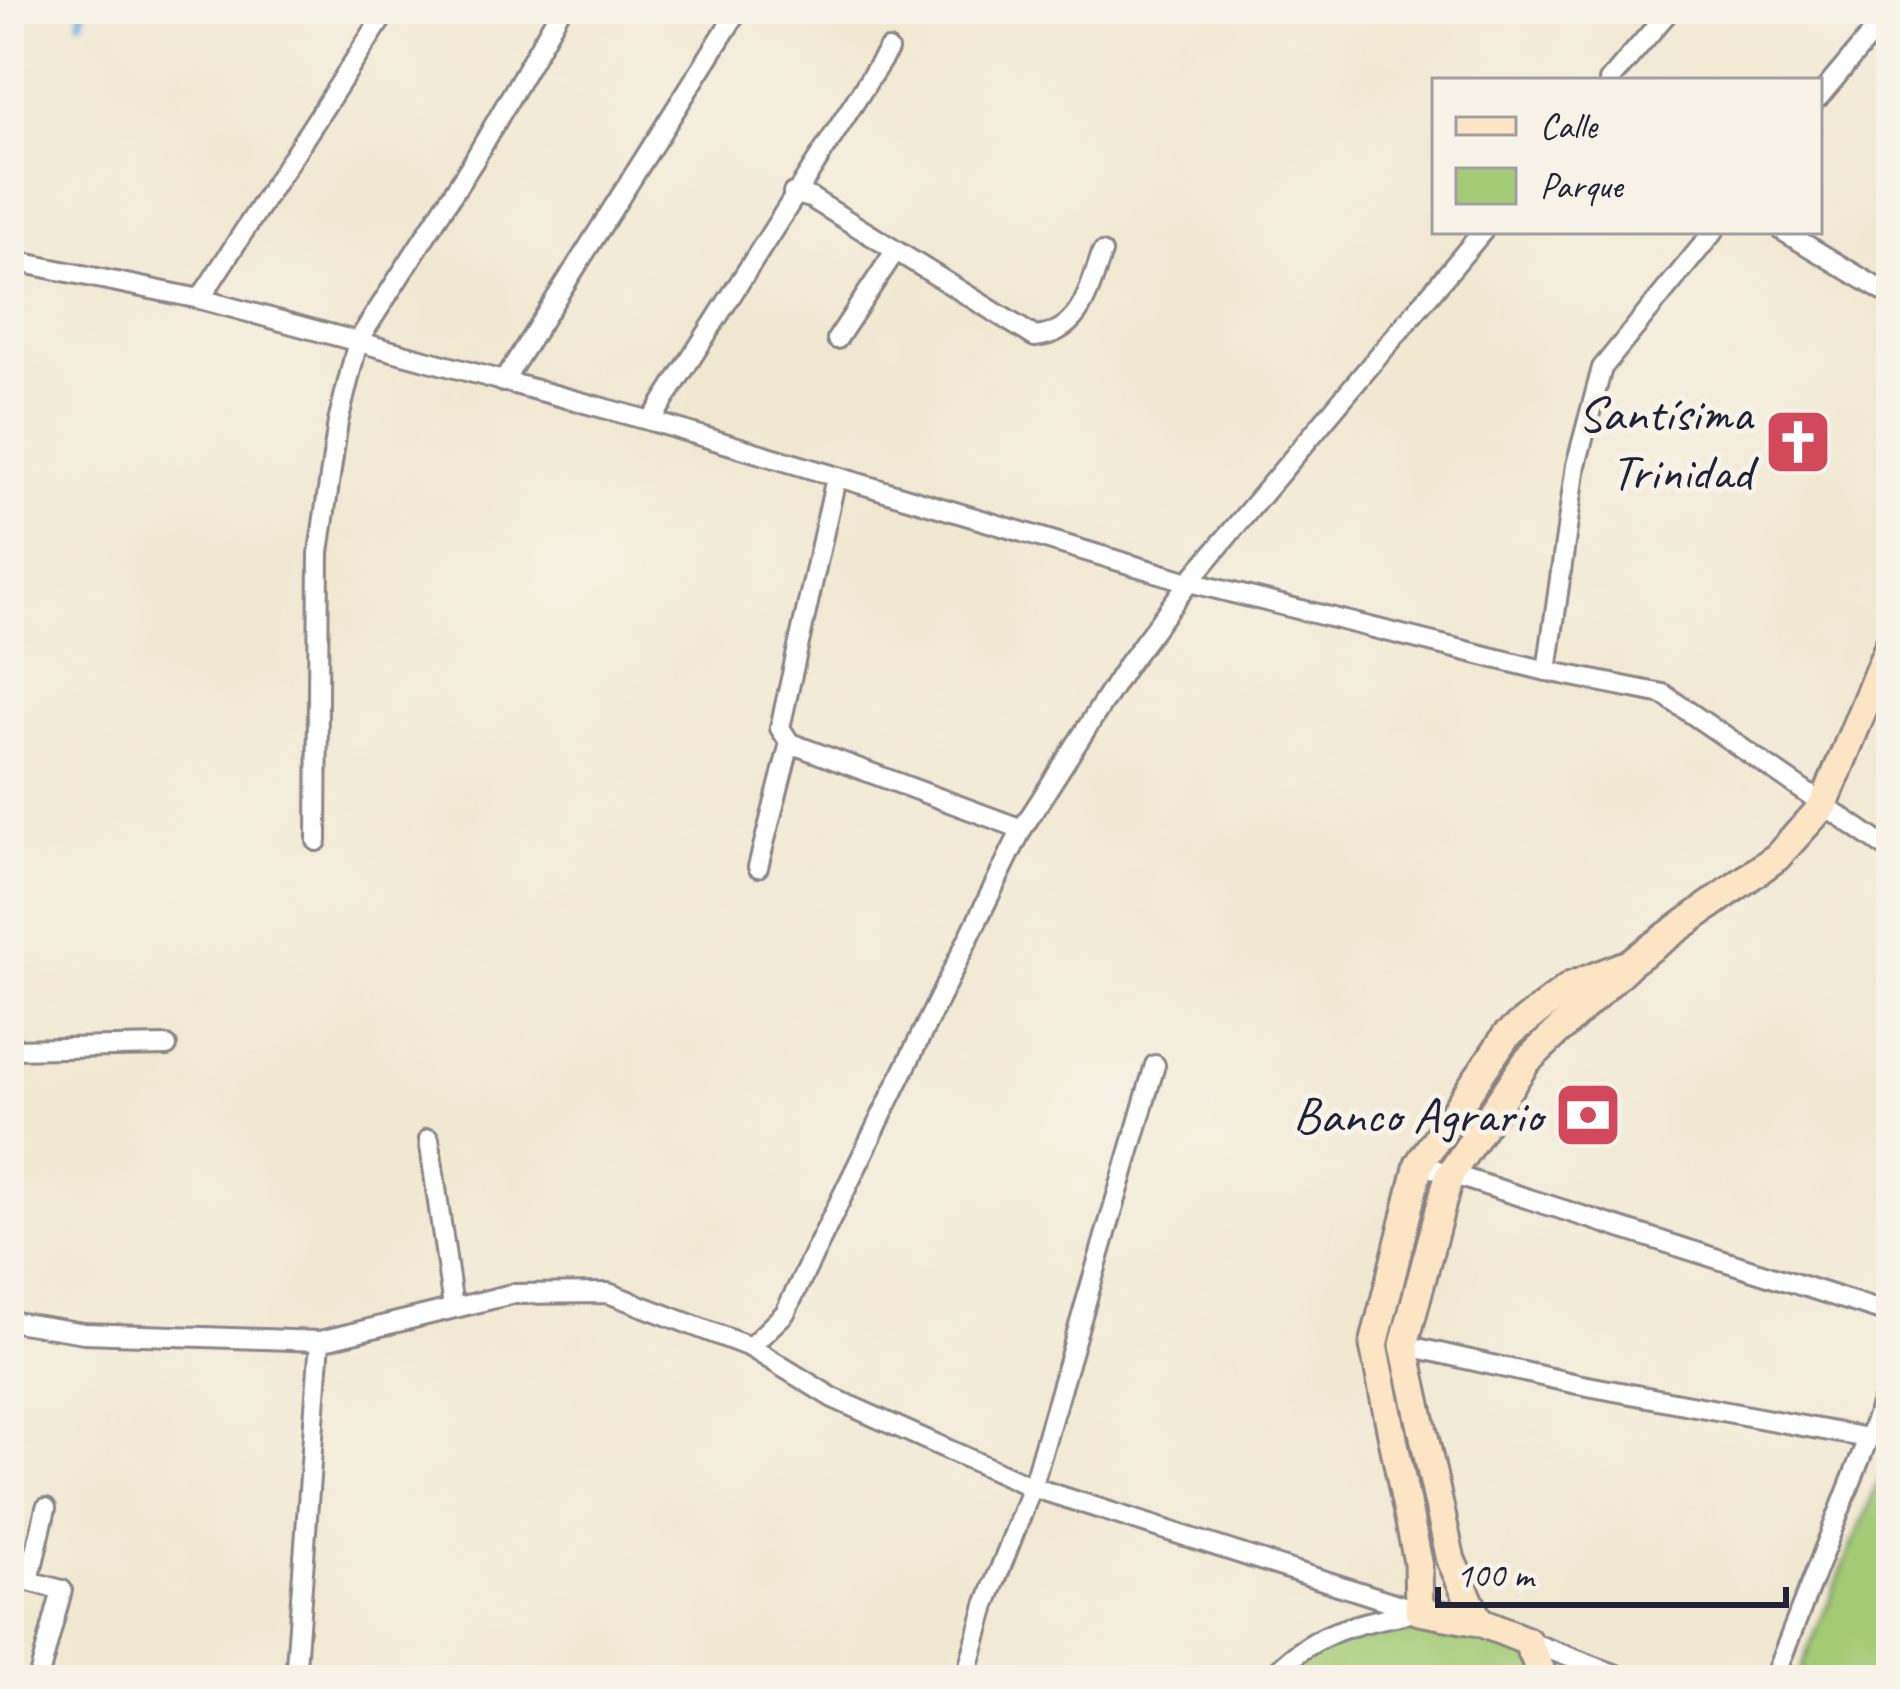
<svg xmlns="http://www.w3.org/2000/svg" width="1900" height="1689" viewBox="0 0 1900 1689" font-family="Caveat,sans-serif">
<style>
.green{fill:#a3ca75;stroke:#627658;stroke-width:3}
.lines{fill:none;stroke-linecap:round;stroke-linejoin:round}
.stream{stroke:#68b3e1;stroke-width:8}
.street-casing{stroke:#8a8586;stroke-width:24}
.secondary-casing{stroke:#8a8586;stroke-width:33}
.street{stroke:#fff;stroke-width:18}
.secondary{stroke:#fce5c4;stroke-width:27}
.labels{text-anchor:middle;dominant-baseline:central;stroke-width:10;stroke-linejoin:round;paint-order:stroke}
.poi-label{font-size:51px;fill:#22223b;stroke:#f7f3e8;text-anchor:end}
</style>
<rect width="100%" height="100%" fill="#f7f3e8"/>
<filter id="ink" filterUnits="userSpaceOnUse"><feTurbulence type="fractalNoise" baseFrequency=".00833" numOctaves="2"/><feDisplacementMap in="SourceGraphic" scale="24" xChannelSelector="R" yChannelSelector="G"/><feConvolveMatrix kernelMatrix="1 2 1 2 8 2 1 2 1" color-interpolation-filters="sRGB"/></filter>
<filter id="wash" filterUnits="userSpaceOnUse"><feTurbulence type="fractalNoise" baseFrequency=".004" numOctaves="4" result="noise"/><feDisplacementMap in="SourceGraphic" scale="48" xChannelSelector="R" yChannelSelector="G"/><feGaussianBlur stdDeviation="2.7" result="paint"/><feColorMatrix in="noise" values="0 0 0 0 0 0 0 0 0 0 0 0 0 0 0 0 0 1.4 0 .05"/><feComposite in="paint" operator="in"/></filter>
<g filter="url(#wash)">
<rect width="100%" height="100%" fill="#f1e8d1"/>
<g class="green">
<path d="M1885 1467 1891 1469V1680H1796Z"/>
<path d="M1419 1611 1527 1641 1545 1680H1268L1293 1653Z"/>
</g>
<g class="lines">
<path class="stream" d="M81 20 83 9"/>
</g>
</g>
<g filter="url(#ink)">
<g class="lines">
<defs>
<g id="street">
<path d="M1609 81 1671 9"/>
<path d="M1819 97 1891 11"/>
<path d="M793 193 811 198 1035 337C1081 332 1088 292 1102 253"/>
<path d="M1783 231 1891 296"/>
<path d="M9 260 200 299 651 421 1189 582 1547 671 1663 694 1891 851"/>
<path d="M200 299 388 9"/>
<path d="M837 339 894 253"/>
<path d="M503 382 739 9"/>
<path d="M651 421 888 50"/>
<path d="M836 478 780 728 790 743 1022 829"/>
<path d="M1547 671 1576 465 1602 368 1714 231"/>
<path d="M317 841 319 552 338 422 358 341 473 162 561 9"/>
<path d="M758 867 790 743"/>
<path d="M9 1049 167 1046"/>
<path d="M429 1139 453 1307"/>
<path d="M1419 1164 1891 1314"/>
<path d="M9 1321 84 1333 320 1341 512 1294 608 1293 750 1347 833 1398 1032 1487 1419 1611"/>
<path d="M1404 1345 1577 1384 1867 1438"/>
<path d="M750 1347 785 1313 1022 829 1127 665 1189 582 1483 231"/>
<path d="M1527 1641 1630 1680"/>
<path d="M38 1680 62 1590 29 1581 46 1508"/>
<path d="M295 1680 320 1341"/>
<path d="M965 1680 986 1605 1032 1487 1155 1065"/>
<path d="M1268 1680C1314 1631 1350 1625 1414 1612"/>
<path d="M1773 1680 1891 1380"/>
</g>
<g id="secondary">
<path d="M1479 1622 1451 1560 1404 1345 1449 1176 1527 1061 1631 962 1777 857 1823 806 1891 641"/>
<path d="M1545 1680 1527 1641 1479 1622 1419 1611 1418 1562 1374 1345 1419 1164 1506 1036 1571 986 1622 966"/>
</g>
</defs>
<use href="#street" class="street-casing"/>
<use href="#secondary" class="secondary-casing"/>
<use href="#street" class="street"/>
<use href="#secondary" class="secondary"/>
</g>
</g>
<defs>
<symbol id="church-square" viewBox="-11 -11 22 22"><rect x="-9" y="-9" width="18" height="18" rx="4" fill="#d1495b" stroke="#f7f3e8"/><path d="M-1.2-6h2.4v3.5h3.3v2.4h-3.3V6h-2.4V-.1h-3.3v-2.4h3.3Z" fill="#fff"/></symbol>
<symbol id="bank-square" viewBox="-11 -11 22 22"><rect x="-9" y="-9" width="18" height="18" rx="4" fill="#d1495b" stroke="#f7f3e8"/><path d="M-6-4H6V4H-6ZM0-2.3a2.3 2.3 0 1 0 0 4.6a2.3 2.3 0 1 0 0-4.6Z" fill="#fff"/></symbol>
</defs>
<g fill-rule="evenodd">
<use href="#church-square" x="1760" y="404" width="76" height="76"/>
<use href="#bank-square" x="1550" y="1077" width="76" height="76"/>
</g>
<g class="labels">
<g class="poi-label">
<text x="1752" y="413">Santísima<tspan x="1752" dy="59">Trinidad</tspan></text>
<text x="1542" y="1115">Banco Agrario</text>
</g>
</g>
<rect width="1900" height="1689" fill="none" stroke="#f7f3e8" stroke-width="48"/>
<rect x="1432" y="78" width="390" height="156" fill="#f7f3e8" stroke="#a29fa3" stroke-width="3"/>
<rect x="1456" y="117" width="60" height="18" fill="#fce5c4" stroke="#a29fa3" stroke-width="3"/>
<text x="1540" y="138" font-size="36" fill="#22223b">Calle</text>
<rect x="1456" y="168" width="60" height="36" fill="#a3ca75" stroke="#a29fa3" stroke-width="3"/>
<text x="1540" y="198" font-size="36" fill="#22223b">Parque</text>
<path d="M1438 1587v18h348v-18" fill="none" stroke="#22223b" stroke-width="6"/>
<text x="1456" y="1587" font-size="36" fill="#22223b" stroke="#f7f3e8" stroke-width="9" paint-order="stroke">100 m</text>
</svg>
